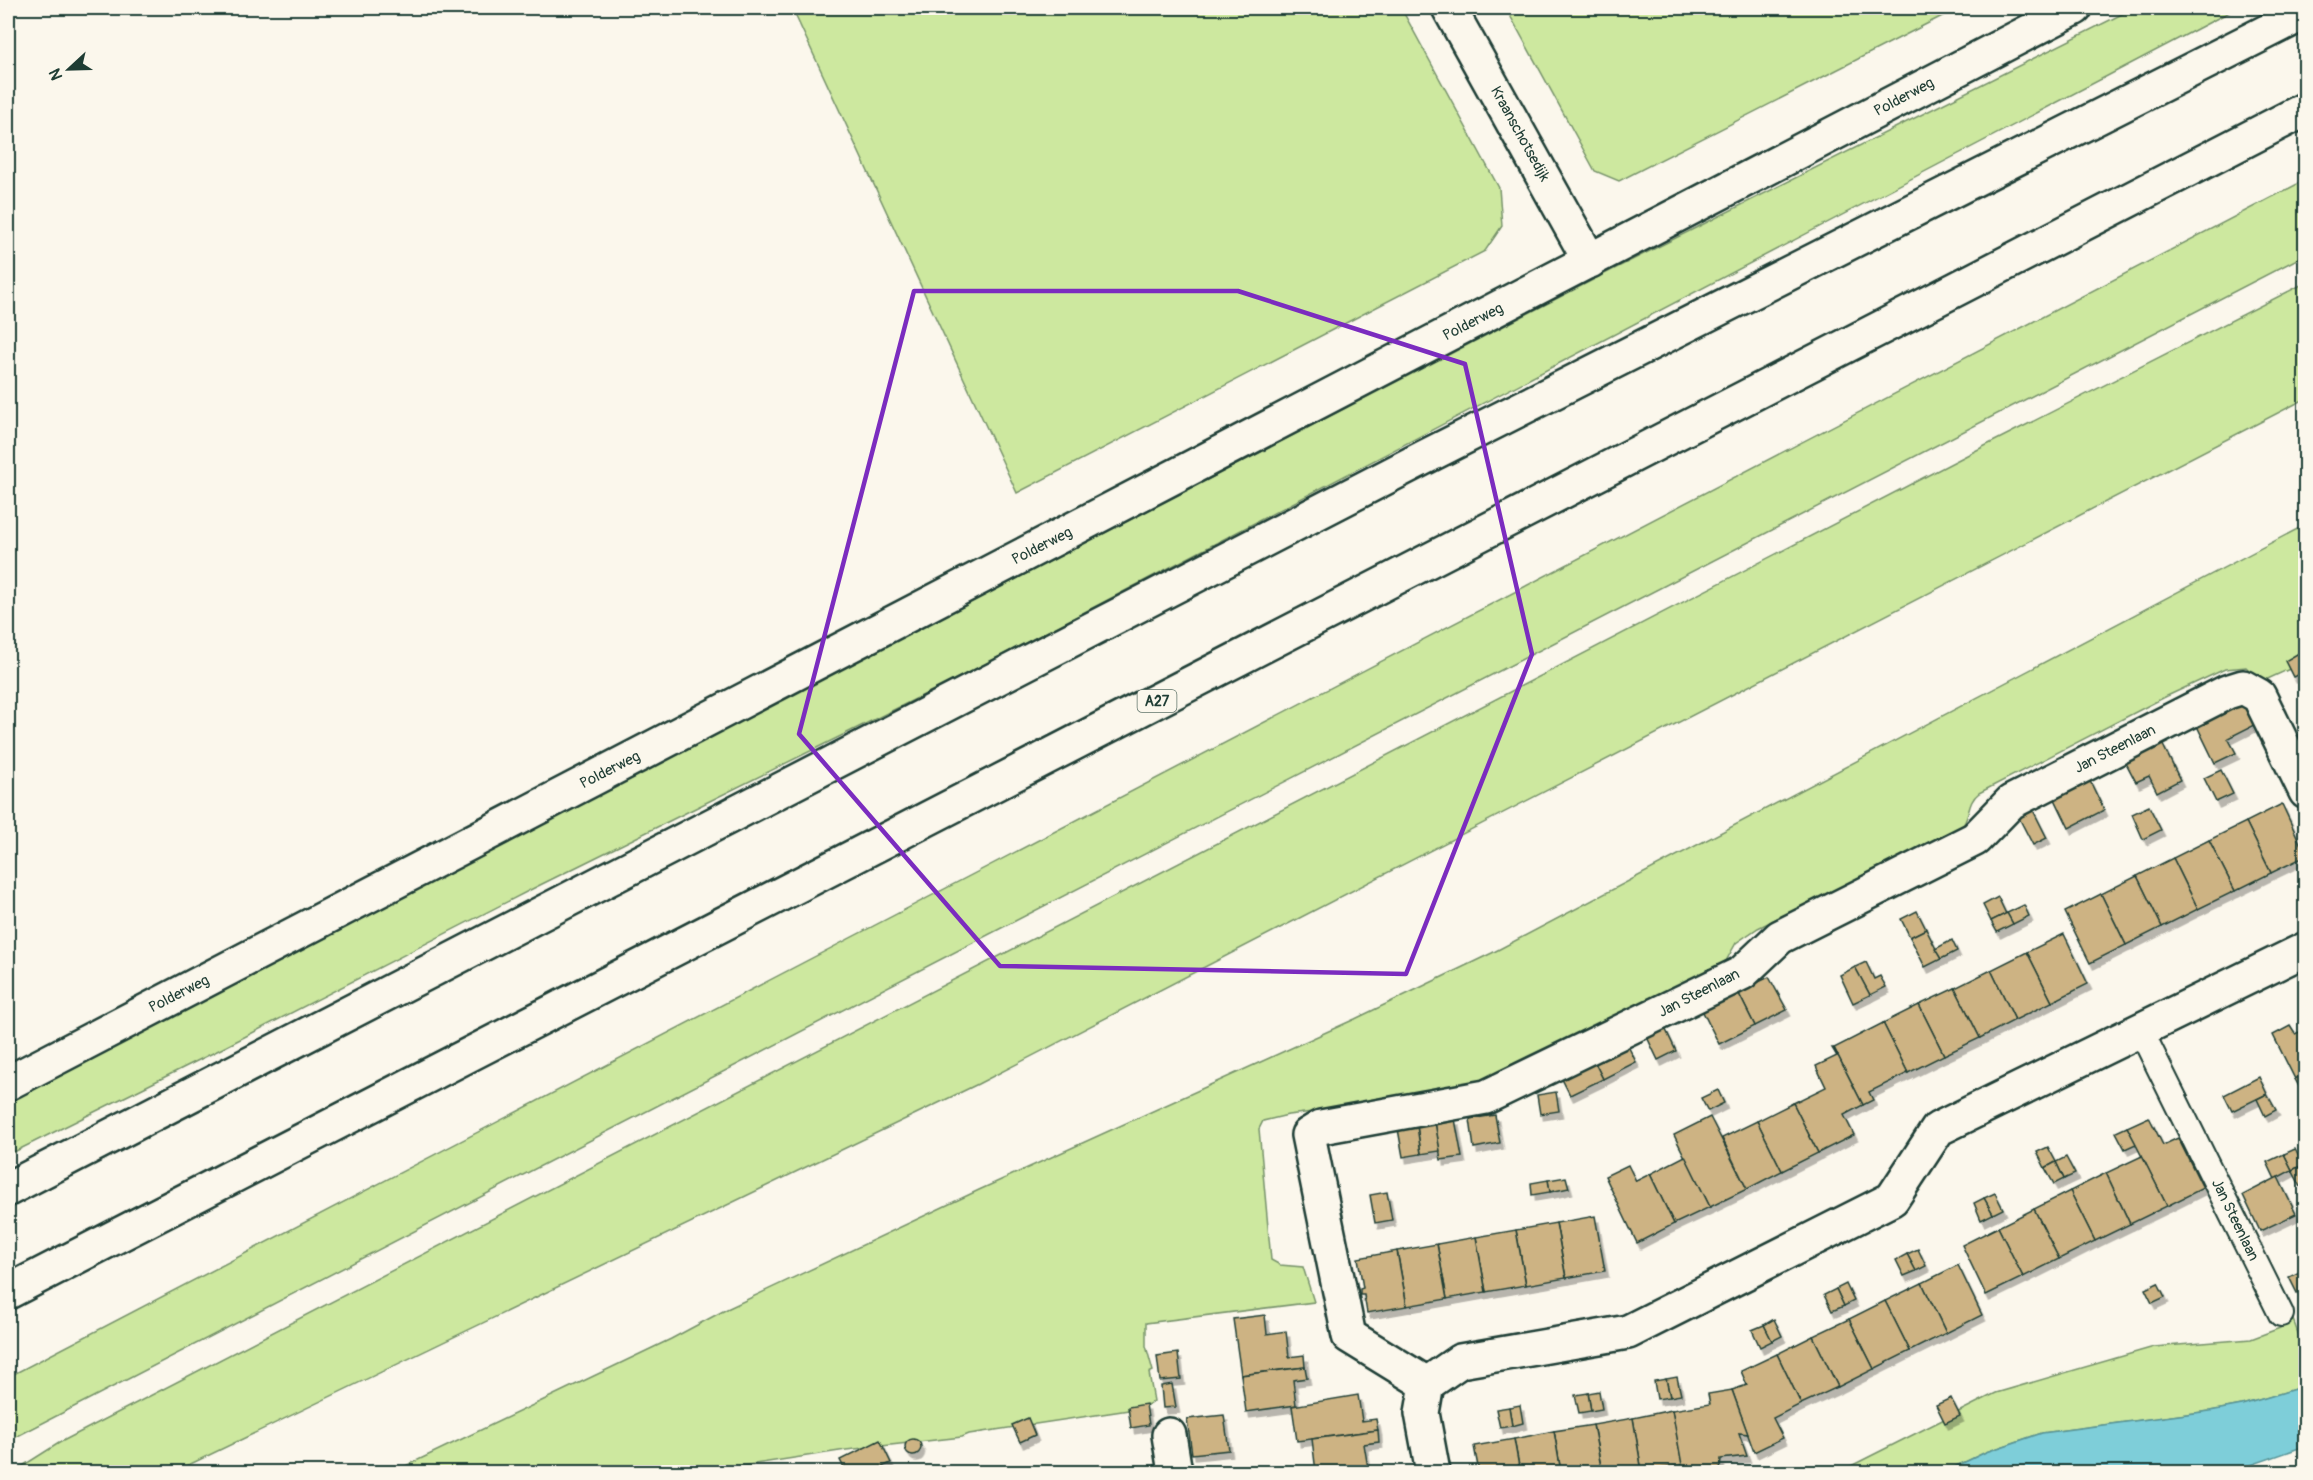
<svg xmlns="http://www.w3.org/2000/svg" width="2313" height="1480" viewBox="0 0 2313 1480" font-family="Pangolin,sans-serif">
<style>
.green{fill:#cde89f;stroke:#76926a;stroke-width:1.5}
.water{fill:#7eced9;stroke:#589497;stroke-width:1.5}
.building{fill:#cdb383;stroke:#1f3d34;stroke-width:1.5;filter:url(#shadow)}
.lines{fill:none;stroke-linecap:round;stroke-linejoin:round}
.service-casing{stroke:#1f3d34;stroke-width:28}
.minor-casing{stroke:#1f3d34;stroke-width:38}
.motorway-casing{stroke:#1f3d34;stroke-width:38}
.service{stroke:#fbf7ec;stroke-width:24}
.minor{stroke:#fbf7ec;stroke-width:33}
.motorway{stroke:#fbf7ec;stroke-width:33}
.marked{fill:none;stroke:#7b2cbf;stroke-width:4.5;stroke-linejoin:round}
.labels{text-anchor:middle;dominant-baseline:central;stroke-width:5;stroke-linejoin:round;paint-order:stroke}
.shield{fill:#fbf7ec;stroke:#61756b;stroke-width:1.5}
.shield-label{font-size:14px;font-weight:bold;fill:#1f3d34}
.street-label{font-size:15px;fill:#1f3d34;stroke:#fbf7ec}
</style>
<defs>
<filter id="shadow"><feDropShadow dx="3.5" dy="6" stdDeviation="0" flood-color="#0004"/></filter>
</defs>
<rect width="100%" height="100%" fill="#fbf7ec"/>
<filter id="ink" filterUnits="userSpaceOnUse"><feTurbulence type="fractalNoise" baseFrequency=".0167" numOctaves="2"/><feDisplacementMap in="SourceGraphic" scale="12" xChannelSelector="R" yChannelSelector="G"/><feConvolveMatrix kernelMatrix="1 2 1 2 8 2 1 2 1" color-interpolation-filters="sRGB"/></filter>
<g filter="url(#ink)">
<g class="green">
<path d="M792 8H1401L1499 188 1502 226 1485 251 1017 493Z"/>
<path d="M1506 8H1958L1619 181 1595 171Z"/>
<path d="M2134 8H2237L974 670 536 887 221 1049 8 1155V1091L327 936 1612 270Z"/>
<path d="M2305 180V255L8 1441V1377Z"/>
<path d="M2305 283V399L978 1084 174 1472H13L59 1443 1971 453Z"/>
<path d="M2305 525V662L2261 682 2246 667 2225 669 2165 697 1979 793C1966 803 1971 817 1961 828L1758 928 1736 943 1726 961 1709 971 1473 1084 1386 1103 1288 1115 1263 1121 1259 1129 1271 1260 1280 1265 1303 1267 1314 1302 1146 1323V1346L1153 1371 1149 1373 1154 1401 1142 1408 969 1434 962 1437 846 1450 703 1472H393L671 1339 727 1309 979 1190 1355 1019 1492 953Z"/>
<path d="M2292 1317 2302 1344 2305 1342V1386L2242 1405 2210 1411 2042 1433 1986 1452 1944 1472H1839L1996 1393 2154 1347 2251 1339 2280 1328Z"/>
</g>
<path class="water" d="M2305 1386V1446L2231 1472H1944L1986 1452 2042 1433 2210 1411 2242 1405Z"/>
<g class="building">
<path d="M2304 650 2306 671 2293 677 2285 661Z"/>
<path d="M2245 702 2256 724 2228 738 2236 753 2215 763 2197 726Z"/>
<path d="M2162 743 2180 780 2157 792 2149 776 2136 782 2125 761Z"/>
<path d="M2221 770 2233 794 2216 802 2204 778Z"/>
<path d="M2089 779 2104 810 2069 828 2054 797Z"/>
<path d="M2282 804 2306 856 2271 873 2246 822Z"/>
<path d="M2149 806 2161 830 2143 839 2132 814Z"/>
<path d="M2032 808 2047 838 2033 845 2017 814Z"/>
<path d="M2246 822 2271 873 2235 891 2209 840Z"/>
<path d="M2209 840 2235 891 2198 909 2173 858Z"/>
<path d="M2173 858 2198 909 2162 927 2137 876Z"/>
<path d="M2137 876 2162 927 2126 945 2101 894Z"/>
<path d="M2101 894 2126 945 2090 963 2065 912Z"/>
<path d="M1998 897 2006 914 1991 921 1983 905Z"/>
<path d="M2024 905 2029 916 2013 924 2007 913Z"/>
<path d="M1917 911 1926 929 1910 937 1901 919Z"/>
<path d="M2007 913 2013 924 1997 932 1991 921Z"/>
<path d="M1926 929 1941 959 1925 967 1910 937Z"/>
<path d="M2064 934 2088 984 2052 1002 2027 952Z"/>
<path d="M1952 940 1957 951 1941 959 1935 949Z"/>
<path d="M2027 952 2052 1002 2015 1020 1991 970Z"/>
<path d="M1866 962 1874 979 1880 976 1886 987 1870 995 1855 967Z"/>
<path d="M1855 967 1870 995 1853 1003 1840 975Z"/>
<path d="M1991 970 2015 1020 1980 1038 1955 988Z"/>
<path d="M1769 977 1787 1010 1755 1026 1738 992Z"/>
<path d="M1955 988 1980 1038 1944 1055 1919 1005Z"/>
<path d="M1738 992 1755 1026 1719 1044 1702 1010Z"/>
<path d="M1919 1005 1944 1055 1908 1073 1883 1023Z"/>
<path d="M1883 1023 1908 1073 1869 1092 1873 1100 1863 1105 1834 1048Z"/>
<path d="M2290 1026 2295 1034 2306 1029V1074L2295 1079 2273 1035Z"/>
<path d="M1665 1028 1676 1051 1658 1060 1647 1037Z"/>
<path d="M1628 1046 1636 1062 1603 1079 1595 1063Z"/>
<path d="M1832 1048H1834L1863 1105 1844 1115 1854 1135 1818 1153 1793 1103 1826 1087 1816 1066 1837 1056Z"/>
<path d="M1595 1063 1603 1079 1570 1095 1562 1079Z"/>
<path d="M2306 1074V1099L2295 1079Z"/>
<path d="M2259 1077 2267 1094 2232 1111 2224 1095Z"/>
<path d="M1718 1090 1724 1103 1708 1111 1701 1098Z"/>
<path d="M1556 1092 1559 1111 1540 1114 1537 1095Z"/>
<path d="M2267 1094 2276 1110 2265 1116 2257 1099Z"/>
<path d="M1793 1103 1818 1153 1782 1171 1757 1121Z"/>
<path d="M1495 1115 1500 1143 1474 1148 1470 1119Z"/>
<path d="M1710 1117 1747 1189 1710 1207 1674 1135Z"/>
<path d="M2149 1117 2163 1145 2178 1138 2203 1188 2167 1206 2127 1127Z"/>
<path d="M1455 1119 1462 1157 1441 1160 1435 1122Z"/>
<path d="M1757 1121 1782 1171 1747 1189 1722 1138Z"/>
<path d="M1435 1122 1440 1151 1421 1154 1417 1126Z"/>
<path d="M1417 1126 1421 1154 1403 1157 1398 1129Z"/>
<path d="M2127 1127 2136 1144 2125 1149 2116 1132Z"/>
<path d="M2048 1147 2056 1162 2045 1168 2037 1152Z"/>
<path d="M2295 1149 2303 1165 2292 1170 2284 1154Z"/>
<path d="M2284 1154 2292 1170 2275 1179 2267 1162Z"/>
<path d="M1685 1156 1710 1207 1674 1224 1650 1174Z"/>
<path d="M2142 1156 2167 1206 2130 1224 2106 1173Z"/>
<path d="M2066 1157 2075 1174 2064 1179 2056 1162Z"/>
<path d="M2056 1162 2064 1179 2054 1184 2045 1168Z"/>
<path d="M1628 1165 1636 1181 1650 1174 1674 1224 1637 1243 1605 1176Z"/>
<path d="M2303 1165 2306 1184 2301 1187 2292 1170Z"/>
<path d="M2106 1173 2130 1224 2095 1241 2070 1191Z"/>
<path d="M1566 1177 1569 1188 1550 1192 1548 1180Z"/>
<path d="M2278 1177 2296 1214 2260 1231 2243 1195Z"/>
<path d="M1548 1180 1550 1192 1532 1195 1531 1183Z"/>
<path d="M2070 1191 2095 1241 2059 1259 2034 1209Z"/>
<path d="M1387 1192 1392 1220 1375 1223 1370 1195Z"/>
<path d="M1995 1193 2003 1209 1993 1214 1984 1198Z"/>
<path d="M1984 1198 1993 1214 1981 1220 1974 1203Z"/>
<path d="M2034 1209 2059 1259 2023 1277 1998 1227Z"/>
<path d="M1595 1216 1605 1271 1566 1278 1556 1223Z"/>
<path d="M1556 1223 1566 1278 1526 1285 1516 1230Z"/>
<path d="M1998 1227 2023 1277 1986 1295 1962 1245Z"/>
<path d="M1516 1230 1526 1285 1486 1292 1476 1237Z"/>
<path d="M1476 1237 1486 1292 1447 1299 1437 1244Z"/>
<path d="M1437 1244 1447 1299 1407 1306 1397 1251Z"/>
<path d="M1918 1249 1926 1266 1916 1271 1907 1254Z"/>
<path d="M1397 1251 1407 1306 1367 1313 1364 1295H1360V1289L1363 1288 1358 1258Z"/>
<path d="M1907 1254 1916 1271 1904 1276 1896 1260Z"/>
<path d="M1958 1265 1982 1315 1946 1333 1922 1283Z"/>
<path d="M2306 1269V1289L2297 1293 2289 1277Z"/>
<path d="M1922 1283 1946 1333 1910 1351 1885 1301Z"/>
<path d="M2158 1283 2165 1297 2152 1303 2145 1289Z"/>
<path d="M1846 1284 1854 1301 1844 1306 1836 1289Z"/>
<path d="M1836 1289 1844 1306 1832 1311 1824 1295Z"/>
<path d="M1885 1301 1910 1351 1874 1369 1849 1319Z"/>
<path d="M1265 1315 1267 1334 1286 1331 1289 1357 1304 1355 1305 1367 1241 1375 1233 1319Z"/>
<path d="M1774 1319 1782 1336 1772 1341 1764 1325Z"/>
<path d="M1849 1319 1874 1369 1838 1387 1813 1336Z"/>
<path d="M1764 1325 1772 1341 1760 1347 1752 1330Z"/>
<path d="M1813 1336 1838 1387 1801 1404 1777 1354Z"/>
<path d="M1178 1353 1181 1379 1160 1381 1157 1356Z"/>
<path d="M1777 1354 1801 1404 1773 1418 1783 1438 1754 1452 1732 1390 1747 1385 1741 1371Z"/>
<path d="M1305 1367 1307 1378 1293 1380 1296 1405 1246 1412 1241 1375Z"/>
<path d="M1677 1377 1681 1395 1670 1397 1666 1379Z"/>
<path d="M1666 1379 1670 1397 1657 1399 1654 1381Z"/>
<path d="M1172 1384 1176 1407 1163 1408 1161 1386Z"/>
<path d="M1732 1390 1748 1434 1739 1433 1747 1456 1721 1459 1720 1472H1682L1672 1410 1710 1404 1708 1394Z"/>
<path d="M1599 1391 1602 1409 1591 1411 1588 1393Z"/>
<path d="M1588 1393 1591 1411 1579 1413 1575 1395Z"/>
<path d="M1358 1395 1362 1421 1376 1419 1378 1430 1297 1441 1292 1406Z"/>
<path d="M1951 1398 1960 1416 1945 1423 1936 1405Z"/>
<path d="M1146 1404 1149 1425 1131 1428 1128 1407Z"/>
<path d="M1520 1405 1523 1423 1512 1426 1509 1407Z"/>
<path d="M1509 1407 1512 1426 1500 1428 1496 1409Z"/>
<path d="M1672 1410 1682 1465 1642 1472 1633 1418Z"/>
<path d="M1224 1415 1229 1450 1192 1454 1187 1419Z"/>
<path d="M1028 1418 1035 1435 1020 1442 1012 1425Z"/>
<path d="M1633 1418 1642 1472H1602L1593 1425Z"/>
<path d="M1593 1425 1602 1472H1561L1554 1431Z"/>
<path d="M1378 1430 1379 1442 1364 1444 1368 1468 1316 1472 1312 1439Z"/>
<path d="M1554 1431 1561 1472H1520L1514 1439Z"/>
<path d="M1514 1439 1520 1472H1479L1474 1446Z"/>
<circle cx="913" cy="1447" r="8"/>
<path d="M880 1440 891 1463 871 1472H846L840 1460Z"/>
</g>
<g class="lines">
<defs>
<path id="service" d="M2140 1029 2281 1314"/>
<g id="minor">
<path d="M1449 8 1590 261"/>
<path d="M8 1083 2075 8"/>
<path d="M1427 1384 1349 1336 1308 1135 1321 1127 1486 1097 1742 973 1780 937 1975 839 2011 802 2227 692 2243 687 2259 696 2306 792"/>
<path d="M1169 1435 1175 1472"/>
<path d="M1433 1472 1422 1413 1427 1384 1460 1361 1628 1332 1892 1199 1938 1129 2306 949"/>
</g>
<g id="motorway">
<path d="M8 1189 1425 457 2306 12"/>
<path d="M8 1292 2306 109"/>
</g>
</defs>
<use href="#service" class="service-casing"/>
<use href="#minor" class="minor-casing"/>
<use href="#motorway" class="motorway-casing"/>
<use href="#service" class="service"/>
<use href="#minor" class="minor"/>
<use href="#motorway" class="motorway"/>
</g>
</g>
<path class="marked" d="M914 291H1238L1465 364 1532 654 1406 974 1000 966 799 734Z"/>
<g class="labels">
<rect class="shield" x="1137.5" y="690" width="39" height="22" rx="4.5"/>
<g class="shield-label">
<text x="1157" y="701">A27</text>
</g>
<g class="street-label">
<text transform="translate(1904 97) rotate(-28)">Polderweg</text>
<text transform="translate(1520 134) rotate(61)">Kraanschotsedijk</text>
<text transform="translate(1473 322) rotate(-27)">Polderweg</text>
<text transform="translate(1042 546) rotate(-27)">Polderweg</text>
<text transform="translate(2115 749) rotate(-27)">Jan Steenlaan</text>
<text transform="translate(610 770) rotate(-27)">Polderweg</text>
<text transform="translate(1699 993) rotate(-27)">Jan Steenlaan</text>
<text transform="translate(179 994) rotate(-27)">Polderweg</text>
<text transform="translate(2235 1220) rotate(64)">Jan Steenlaan</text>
</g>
</g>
<rect width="2313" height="1480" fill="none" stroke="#fbf7ec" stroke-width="30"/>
<rect x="15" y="15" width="2283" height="1450" fill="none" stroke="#1f3d34" stroke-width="2" filter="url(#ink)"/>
<g transform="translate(69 69) rotate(248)" stroke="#fbf7ec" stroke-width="4.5" paint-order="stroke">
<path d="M0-4.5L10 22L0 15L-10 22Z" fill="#1f3d34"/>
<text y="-9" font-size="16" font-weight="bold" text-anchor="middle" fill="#1f3d34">N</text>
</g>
</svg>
